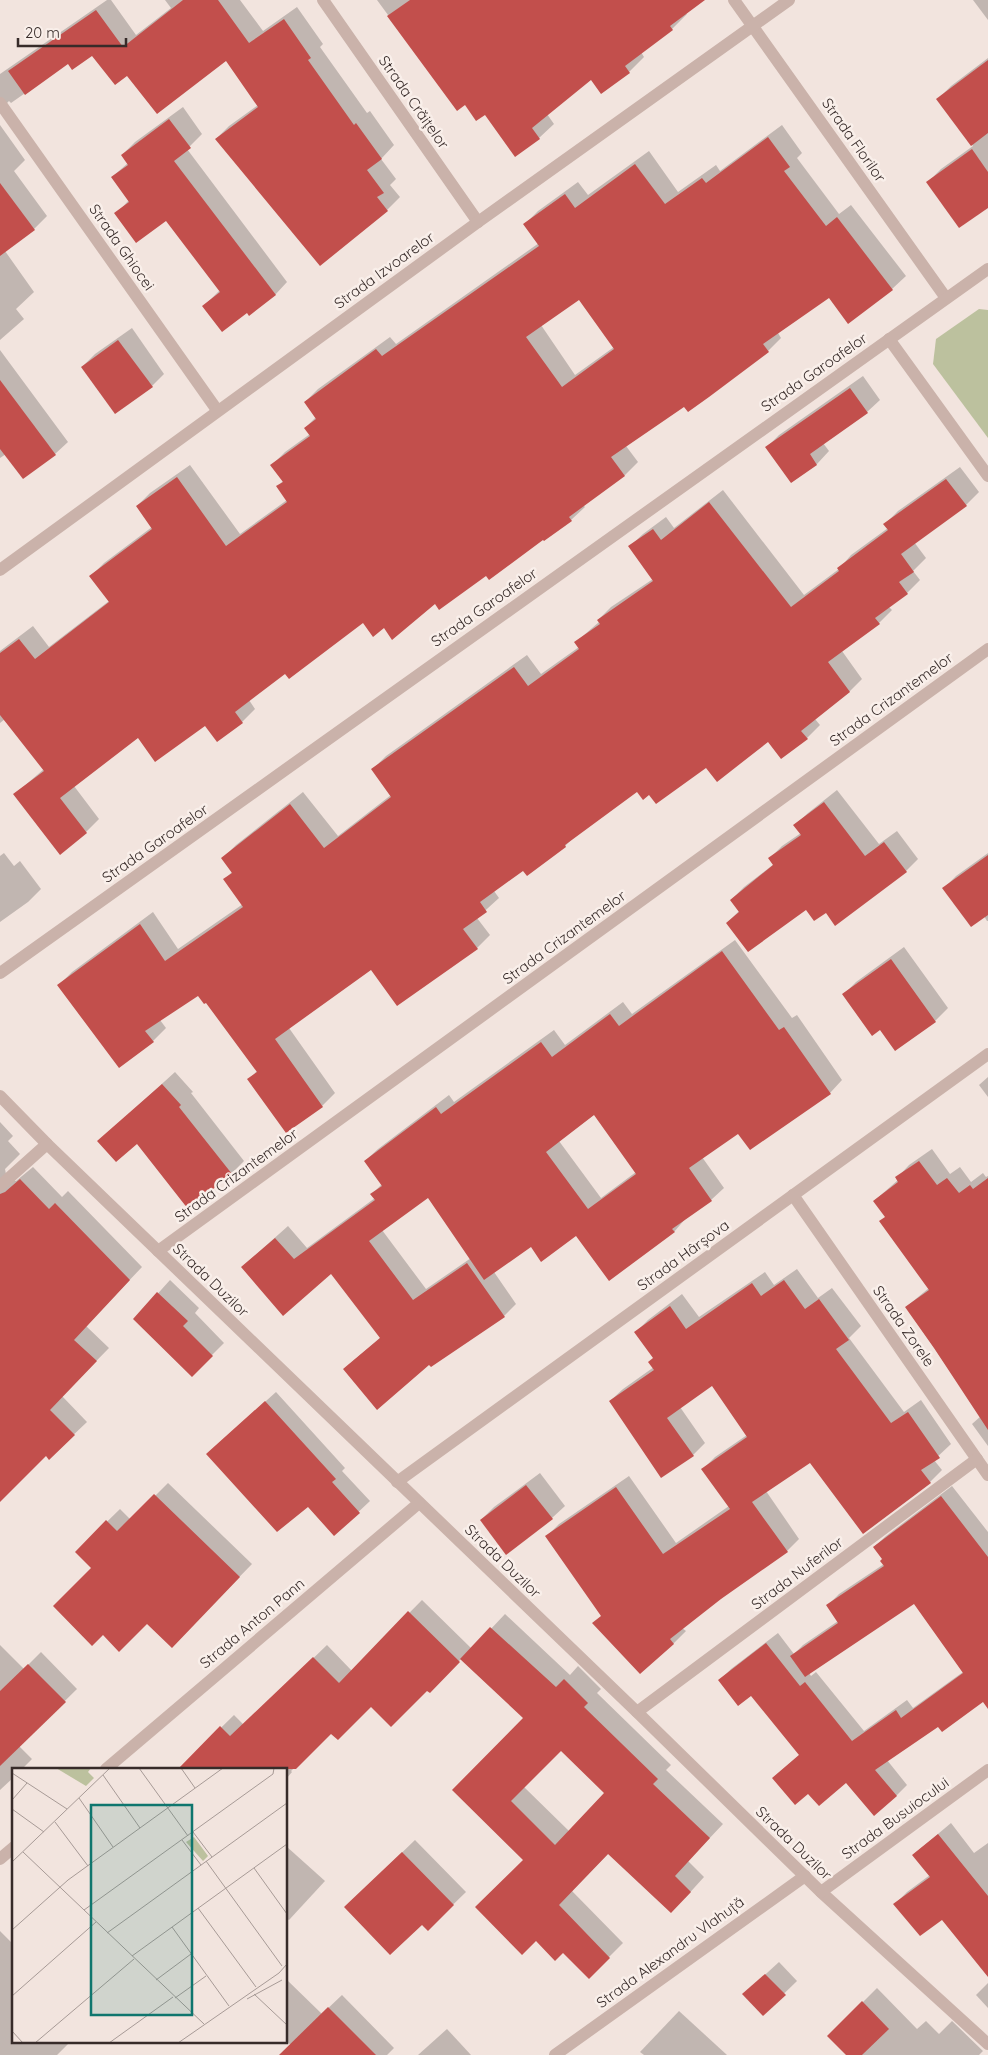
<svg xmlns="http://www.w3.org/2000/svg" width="988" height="2055" viewBox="0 0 988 2055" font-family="Quicksand,sans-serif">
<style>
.green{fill:#bcc19e}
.shadow{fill:#0003;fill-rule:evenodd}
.building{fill:#c24f4c;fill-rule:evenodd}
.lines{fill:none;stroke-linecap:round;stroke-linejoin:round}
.minor{stroke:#cab2aa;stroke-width:12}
.labels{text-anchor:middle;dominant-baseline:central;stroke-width:5;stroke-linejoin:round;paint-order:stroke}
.street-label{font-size:15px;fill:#372b29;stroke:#f9efea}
.inset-road{fill:none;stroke:#a79a96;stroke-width:1}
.view{fill:#0f766e;fill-opacity:0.15;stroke:#0f766e;stroke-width:2.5}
.inset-edge{fill:none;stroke:#372b29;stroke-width:2.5}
</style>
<rect width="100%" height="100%" fill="#f2e4de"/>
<path class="green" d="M979 309 988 310V438L933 364 936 339Z"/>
<g class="shadow">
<path d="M107 0H111L136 35 171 8 165 0H240L263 31 297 7 323 44 320 47 367 113 370 111 394 145 381 159 396 179 390 185 400 197 387 210 216 139 229 126 258 105 226 59 127 74 92 54 68 63 11 103 9 101 0 110V74Z"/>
<path d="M377 0H701L686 13 687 14 672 29 641 52 644 57 629 72 602 93 591 79 547 114 554 124 539 138 465 103 457 109Z"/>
<path d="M973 0H988V20Z"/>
<path d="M988 58V206L928 182 941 169 973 146 938 99 951 86Z"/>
<path d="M183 107 202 134 187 149 287 282 275 295 247 312 204 306 220 290 166 219 116 214 129 200 112 177 128 163 122 155 135 142Z"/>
<path d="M0 125 25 160 14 171 47 216 34 229 5 251 34 292 16 309 24 319 0 340Z"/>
<path d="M782 125 802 153 797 158 839 214 851 205 906 276 892 289 849 322 830 296 778 333 781 338 768 351 684 405 626 446 638 462 625 475 583 505 585 507 571 520 544 539 435 602 384 627 363 622 285 672 249 700 255 709 242 722 205 724 138 736 74 786 99 819 86 832 15 794 44 769 5 719 0 723V651L33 626 49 647 109 601 91 576 104 563 152 527 137 506 150 493 190 465 240 534 287 500 277 487 283 481 272 465 285 452 310 434 305 428 316 417 305 402 318 389 390 337 396 344 539 243 525 224 538 211 578 182 588 195 649 151 678 192 716 165 720 171ZM579 299 614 347 575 375 541 325Z"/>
<path d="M132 328 164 374 152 386 82 367 95 354Z"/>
<path d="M0 350 68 442 55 454H6L0 458Z"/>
<path d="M863 376 880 400 867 412 823 443 829 451 817 464 792 482 767 447 779 435Z"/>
<path d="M960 467 979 492 966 505 914 542 926 558 913 571 920 580 907 593 889 607 892 610 879 623 842 651 862 679 849 692 815 719 820 725 807 738 769 740 707 766 650 794 638 790 578 833 565 846 524 869 494 891 499 898 477 918 490 935 477 948 371 968 289 1028 335 1093 322 1106 249 1079 257 1071 206 1001 198 994 160 1020 166 1028 153 1041 59 985 72 972 153 912 178 949 243 904 225 879 232 872 223 858 236 845 303 792 338 836 391 795 373 769 386 756 527 655 541 674 579 647 576 642 599 622 598 620 611 607 653 579 630 546 643 534 666 517 674 528 723 490 804 595 839 569 851 555 888 528 885 524 898 511Z"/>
<path d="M837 790 879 844 897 831 918 859 906 871 826 911 806 909 727 923 739 911 731 900 744 887 774 864 770 858 782 846 801 833 795 825 808 813Z"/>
<path d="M4 853 14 866 20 861 41 889 28 902 0 922V856Z"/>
<path d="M988 853V921H987L984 916 944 888 956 876Z"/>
<path d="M735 940 792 1018 797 1015 842 1080 830 1093 738 1132 702 1157 724 1188 711 1200 686 1218 674 1232 577 1235 531 1246 494 1272 516 1304 504 1316 430 1363 344 1369 381 1337 332 1272 242 1267 288 1226 307 1248 375 1198 372 1194 382 1184 365 1161 378 1149 449 1095 454 1102 554 1030 565 1045 623 1002 632 1014ZM595 1114 636 1172 601 1198 559 1141ZM428 1196 471 1258 426 1289 382 1230Z"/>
<path d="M904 947 948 1008 935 1021 896 1049 881 1028 844 994 856 982Z"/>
<path d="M175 1072 193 1092 191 1093 244 1161 232 1173 188 1207 137 1142 112 1129Z"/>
<path d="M988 1077V1097L979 1085Z"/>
<path d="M0 1122 13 1136 8 1141 20 1154 5 1169 7 1179 16 1181 33 1167 62 1197 68 1191 142 1267 86 1326 109 1348 62 1396 87 1422 49 1458 46 1455 0 1478Z"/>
<path d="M932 1149 950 1174 960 1167 971 1182 983 1173 986 1177 988 1176V1446L972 1424 981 1416 906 1307 929 1288 886 1216 874 1201 898 1180 897 1178 909 1165Z"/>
<path d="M797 1269 818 1298 832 1288 861 1326 849 1338 904 1412 921 1400 951 1444 934 1460 942 1470 930 1482 810 1461 766 1491 799 1539 787 1551 721 1598 682 1628 686 1631 673 1644 602 1615 547 1536 559 1524 629 1476 676 1543 729 1506 703 1469 715 1457 747 1435 712 1384 680 1407 705 1443 693 1455 610 1401 623 1389 654 1367V1357L636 1332 648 1320 682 1294 699 1317 765 1272 774 1285Z"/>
<path d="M170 1280 199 1308 195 1313 224 1343 192 1375 135 1319Z"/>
<path d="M276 1392 345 1468 342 1471 370 1501 335 1534 308 1506 218 1444Z"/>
<path d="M540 1473 565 1506 552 1518 481 1520 494 1507Z"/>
<path d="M168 1483 252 1564 172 1646 76 1552 120 1509 131 1520Z"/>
<path d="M952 1486 988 1532V1698L938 1725 887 1760 907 1785 896 1796 846 1782 808 1792 773 1778 800 1754 751 1694 720 1680 731 1669 778 1633 794 1654 803 1645 838 1621 828 1605 839 1594 884 1564V1559L874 1547 886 1536ZM914 1603 963 1672 913 1708 907 1700 864 1731 816 1672 811 1676 809 1673Z"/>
<path d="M422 1600 472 1649 505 1614 570 1675 578 1666 601 1689 597 1693 671 1765 666 1770 723 1824 688 1861 704 1877 685 1898 609 1853 572 1891 623 1943 589 1977 525 1860 454 1790 525 1718 462 1658 430 1691 427 1689 371 1705 332 1732 291 1771 292 1772 286 1779V1769H179L234 1715 244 1725 327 1645 352 1671ZM561 1749 605 1793 569 1831 524 1787Z"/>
<path d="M0 1645 24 1669 41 1652 77 1689 19 1746 32 1759 22 1769H14V1777L0 1790Z"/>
<path d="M951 1823 974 1853 988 1843V1975L943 1918 895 1904 907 1892 930 1875 913 1855Z"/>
<path d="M415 1840 466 1892 428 1929 422 1923 358 1895Z"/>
<path d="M286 1846 325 1881 289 1920 286 1918Z"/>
<path d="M0 1931 14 1945V2041H71L57 2055H0Z"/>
<path d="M779 1962 797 1981 763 2014 744 1994Z"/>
<path d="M286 1979 322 2014 342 1995 394 2048 387 2055H294L291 2045 286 2041Z"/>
<path d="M988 1983V2008L976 1995Z"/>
<path d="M877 1988 917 2029 926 2021 939 2034 952 2021 983 2051 979 2055H848L829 2036Z"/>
<path d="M679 2011 727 2055H644L640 2052Z"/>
<path d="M447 2029 471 2055H418Z"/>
</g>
<g class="building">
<path d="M183 0H218L249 43 284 19 311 58 308 60 354 125 356 123 382 159 367 170 384 193 377 197 388 211 320 266 215 139 258 107 226 61 157 114 127 76 115 85 92 56 72 70 68 64 25 95 8 71 96 10 123 47Z"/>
<path d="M410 0H705L670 26 673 30 625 66 630 73 601 94 591 80 532 128 540 139 515 157 485 115 476 121 465 105 457 111 387 16Z"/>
<path d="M988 60V133L971 146 936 99Z"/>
<path d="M169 119 191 148 174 161 276 295 249 316 247 313 222 332 202 306 220 292 166 221 136 243 114 213 129 202 111 177 128 165 121 155Z"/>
<path d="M768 137 790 167 784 171 826 226 837 217 893 290 848 324 829 298 763 344 769 352 709 397 688 412 684 407 611 457 625 476 569 517 572 521 544 541 543 540 489 580 486 576 439 610 435 604 392 640 384 628 373 637 363 623 289 679 285 674 235 712 243 723 217 742 205 726 155 762 138 738 60 798 87 833 60 855 13 794 44 771 0 715V653L19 639 35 659 109 602 89 576 152 529 136 506 177 477 226 546 287 502 276 486 283 482 270 465 310 436 304 428 316 419 304 402 376 349 382 356 539 246 523 224 565 194 575 208 635 164 665 204 702 178 706 183ZM579 300 614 349 562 387 526 337Z"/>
<path d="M972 149 988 172V208L959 228 926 182Z"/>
<path d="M0 183 35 230 0 256Z"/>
<path d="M118 340 153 387 115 414 81 367Z"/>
<path d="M0 380 56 455 23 479 0 449Z"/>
<path d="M850 388 868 413 810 454 817 465 791 483 765 447Z"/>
<path d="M946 479 967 506 901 554 914 572 899 582 908 594 875 618 880 624 828 662 850 692 801 731 808 739 781 759 768 742 717 782 706 768 656 804 649 795 643 800 637 792 565 845 566 847 527 876 523 871 480 902 487 912 463 929 478 949 397 1006 371 970 275 1039 323 1107 286 1133 247 1079 257 1072 206 1003 204 1004 198 996 145 1031 154 1042 119 1068 57 985 140 924 165 961 243 907 223 879 232 873 221 858 290 804 324 848 391 797 371 769 514 667 528 686 579 649 574 642 600 624 597 620 653 581 628 546 653 529 661 540 709 502 791 607 839 571 837 568 888 530 883 524Z"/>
<path d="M824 802 865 856 884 842 907 872 835 926 826 913 814 921 806 910 748 952 726 923 739 912 730 900 773 865 768 858 801 835 793 825Z"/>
<path d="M988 855V915L971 927 942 888Z"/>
<path d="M722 951 779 1030 784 1027 831 1094 750 1150 738 1134 689 1168 712 1201 672 1229 675 1232 609 1281 576 1236 541 1262 531 1247 484 1280 428 1198 369 1241 413 1300 467 1263 505 1317 431 1367 429 1365 377 1410 343 1369 380 1338 331 1274 283 1316 241 1267 275 1238 294 1259 375 1200 370 1194 382 1186 364 1161 436 1107 441 1114 541 1042 552 1057 610 1014 619 1026ZM594 1115 636 1174 588 1209 546 1152Z"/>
<path d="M891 959 936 1022 895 1051 880 1030 872 1036 842 994Z"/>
<path d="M162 1084 181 1105 179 1107 232 1174 188 1209 137 1144 116 1162 97 1141Z"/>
<path d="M919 1161 937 1185 947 1178 959 1193 970 1185 973 1189 988 1178V1430L934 1348 905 1307 929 1290 879 1221 885 1217 873 1201 898 1182 895 1177Z"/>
<path d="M20 1179 49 1209 55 1203 130 1280 74 1340 97 1361 50 1410 75 1435 49 1460 46 1456 0 1502V1194L5 1192Z"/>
<path d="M784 1280 805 1309 819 1299 849 1340 836 1349 891 1423 908 1412 940 1458 921 1470 931 1483 863 1534 810 1463 752 1502 788 1552 721 1599 670 1639 674 1644 640 1674 592 1623 601 1616 545 1536 616 1487 663 1554 730 1509 701 1469 747 1437 712 1386 667 1418 694 1456 661 1478 609 1401 654 1370 648 1362 653 1358 634 1332 670 1306 686 1329 752 1283 761 1296Z"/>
<path d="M157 1292 188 1321 183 1326 213 1356 192 1377 133 1319Z"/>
<path d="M265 1401 336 1479 332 1482 360 1513 334 1536 308 1507 277 1532 206 1454Z"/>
<path d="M526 1485 553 1519 506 1555 480 1520Z"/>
<path d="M154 1494 240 1577 172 1648 147 1624 119 1652 103 1635 92 1646 53 1606 91 1568 75 1552 106 1520 117 1531Z"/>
<path d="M941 1496 988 1557V1709L983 1702 942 1732 938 1727 875 1770 897 1796 874 1816 846 1783 819 1806 808 1794 795 1805 772 1778 799 1755 751 1696 738 1706 718 1680 766 1643 800 1686 805 1682 852 1741 896 1710 901 1718 963 1673 914 1604 805 1677 790 1656 838 1623 826 1605 884 1566 880 1561 882 1559 873 1547Z"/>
<path d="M408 1611 460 1662 430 1693 427 1691 391 1727 371 1707 338 1740 331 1734 296 1769H178L220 1726 230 1736 313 1657 339 1683Z"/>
<path d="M490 1627 556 1687 564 1679 588 1703 584 1707 658 1779 653 1784 710 1838 675 1876 691 1892 671 1913 608 1854 559 1905 610 1958 589 1979 563 1953 555 1961 536 1941 522 1955 475 1907 523 1860 452 1790 523 1718 460 1659ZM561 1751 604 1793 555 1845 511 1801Z"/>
<path d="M28 1664 66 1702 0 1766V1691Z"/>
<path d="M938 1834 988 1896V1977L942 1920 920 1936 893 1904 930 1877 912 1855Z"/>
<path d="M402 1852 454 1905 428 1931 422 1925 390 1955 344 1907Z"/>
<path d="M765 1974 786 1995 763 2016 742 1994Z"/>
<path d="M862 2001 889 2029 862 2055H846L827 2036Z"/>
<path d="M328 2007 376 2055H279Z"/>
</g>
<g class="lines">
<g class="minor">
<path d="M323 0 478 222"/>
<path d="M734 0 946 298"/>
<path d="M0 103 217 410"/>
<path d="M889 339 988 476"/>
<path d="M0 570 478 222 789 0"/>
<path d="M0 973 988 269"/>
<path d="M0 1096 47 1144 637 1712 821 1892 988 2044"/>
<path d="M0 1186 47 1144"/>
<path d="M793 1195 988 1475"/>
<path d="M158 1251 988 649"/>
<path d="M397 1482 988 1054"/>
<path d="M637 1712 977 1459"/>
<path d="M106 1769 419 1503"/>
<path d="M0 1859 14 1847"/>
<path d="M821 1892 988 1770"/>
<path d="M555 2055 805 1876"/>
</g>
</g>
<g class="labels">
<g class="street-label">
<text transform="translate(414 102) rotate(55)">Strada Crăițelor</text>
<text transform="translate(854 140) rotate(55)">Strada Florilor</text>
<text transform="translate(122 247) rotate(55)">Strada Ghiocei</text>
<text transform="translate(384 270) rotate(-36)">Strada Izvoarelor</text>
<text transform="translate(814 372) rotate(-35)">Strada Garoafelor</text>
<text transform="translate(484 607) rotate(-35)">Strada Garoafelor</text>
<text transform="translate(891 699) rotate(-36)">Strada Crizantemelor</text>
<text transform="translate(155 843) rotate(-35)">Strada Garoafelor</text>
<text transform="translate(564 937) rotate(-36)">Strada Crizantemelor</text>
<text transform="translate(236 1175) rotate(-36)">Strada Crizantemelor</text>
<text transform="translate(683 1255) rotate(-36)">Strada Hârșova</text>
<text transform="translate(211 1280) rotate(44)">Strada Duzilor</text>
<text transform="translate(904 1326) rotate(55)">Strada Zorele</text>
<text transform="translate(503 1561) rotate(44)">Strada Duzilor</text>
<text transform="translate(797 1573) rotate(-37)">Strada Nuferilor</text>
<text transform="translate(252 1623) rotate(-40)">Strada Anton Pann</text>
<text transform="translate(895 1818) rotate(-36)">Strada Busuiocului</text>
<text transform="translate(794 1843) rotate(44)">Strada Duzilor</text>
<text transform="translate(670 1952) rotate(-36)">Strada Alexandru Vlahuță</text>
</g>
</g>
<g transform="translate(12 1768)">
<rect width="275" height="275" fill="#f2e4de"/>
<path d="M44 0H79L76 4 82 10 74 18ZM182 69 196 88 191 93 174 74Z" fill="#bcc19e"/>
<path class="inset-road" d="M127 0 176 68M169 0 183 20M0 5 55 41M91 7 128 60M67 30 101 79M0 32 15 15M0 41 32 64M43 54 76 98M181 64 200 89M170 72 189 97M11 84 192 256M194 93 270 198M0 94 98 0M242 100 275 146M186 140 244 219M72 142 261 6 262 0M160 159 217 238M0 162 56 112 211 0M95 165 275 35M120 188 275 76M144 212 179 186M242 226 275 257M0 228 84 154M163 230 194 208M235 231 270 212M0 263 11 275M23 275 122 191M97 275 161 229M166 275 267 205 275 196"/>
<path class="view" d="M79 37H180V247H79Z"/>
<rect width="275" height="275" class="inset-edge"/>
</g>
<path d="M18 38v8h108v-8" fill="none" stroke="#372b29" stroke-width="2.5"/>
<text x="25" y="38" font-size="15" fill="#372b29" stroke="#f9efea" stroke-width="4" paint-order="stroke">20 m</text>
</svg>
